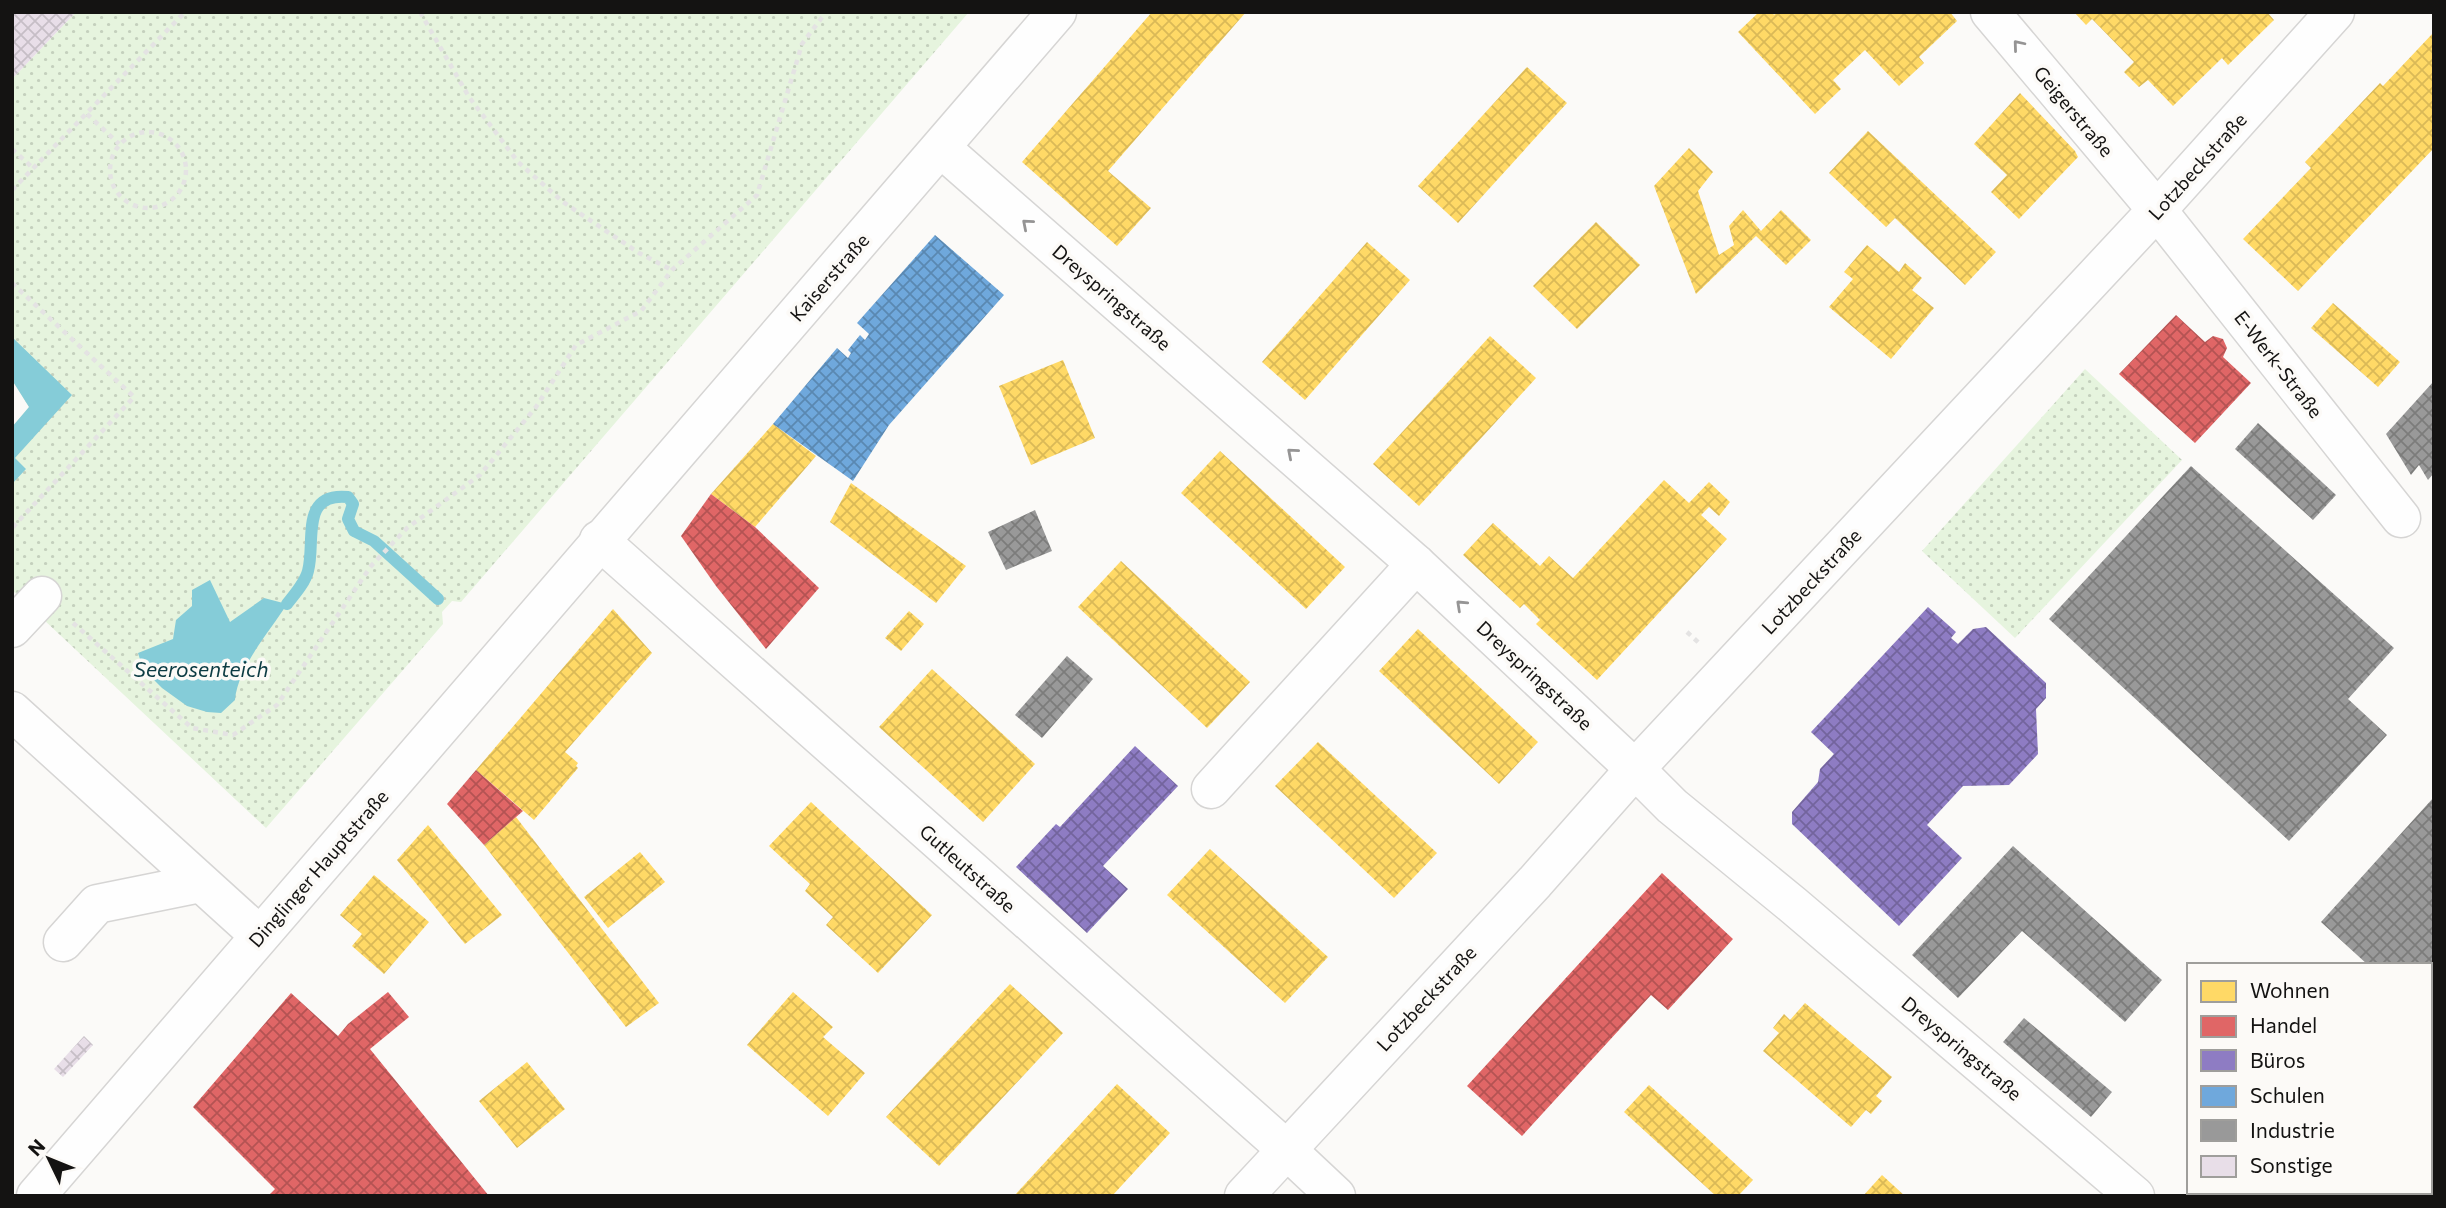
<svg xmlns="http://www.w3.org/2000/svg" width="2446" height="1208" viewBox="0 0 2446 1208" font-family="Commissioner,sans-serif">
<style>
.park{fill:url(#park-dots)}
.water{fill:#85ccd8}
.homes{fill:url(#homes-cross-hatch)}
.shops{fill:url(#shops-cross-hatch)}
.offices{fill:url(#offices-cross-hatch)}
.schools{fill:url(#schools-cross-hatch)}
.industry{fill:url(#industry-cross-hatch)}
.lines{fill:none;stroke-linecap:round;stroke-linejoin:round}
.stream{stroke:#85ccd8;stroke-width:12}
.building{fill:url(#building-cross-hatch)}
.minor-casing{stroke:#d6d5d4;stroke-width:41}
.path{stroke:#e4e3e3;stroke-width:4.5;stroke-dasharray:5 5;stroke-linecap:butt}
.minor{stroke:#fefefe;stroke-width:38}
.oneway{stroke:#959494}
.labels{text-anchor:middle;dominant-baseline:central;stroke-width:7;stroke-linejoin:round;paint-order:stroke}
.street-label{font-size:19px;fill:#141312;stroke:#fcfaf7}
.water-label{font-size:21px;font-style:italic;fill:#0c3b43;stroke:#fcfaf7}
</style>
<defs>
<pattern id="park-dots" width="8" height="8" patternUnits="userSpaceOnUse" patternTransform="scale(1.75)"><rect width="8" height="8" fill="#e6f4de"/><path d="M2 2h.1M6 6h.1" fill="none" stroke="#c4d0bd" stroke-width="1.8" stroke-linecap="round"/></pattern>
<pattern id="homes-cross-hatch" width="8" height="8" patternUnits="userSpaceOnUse" patternTransform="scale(1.75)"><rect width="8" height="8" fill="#ffd966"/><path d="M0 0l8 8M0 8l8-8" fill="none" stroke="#dab957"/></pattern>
<pattern id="shops-cross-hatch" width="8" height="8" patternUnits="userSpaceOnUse" patternTransform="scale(1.75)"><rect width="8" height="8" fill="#e06666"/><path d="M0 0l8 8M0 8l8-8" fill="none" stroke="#b45353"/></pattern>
<pattern id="offices-cross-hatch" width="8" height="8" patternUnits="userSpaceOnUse" patternTransform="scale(1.75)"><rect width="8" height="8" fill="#8e7cc3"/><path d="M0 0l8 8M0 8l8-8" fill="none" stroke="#73649d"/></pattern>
<pattern id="schools-cross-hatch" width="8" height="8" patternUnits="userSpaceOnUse" patternTransform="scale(1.75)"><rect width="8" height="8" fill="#6fa8dc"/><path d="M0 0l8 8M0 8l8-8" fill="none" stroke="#5a88b1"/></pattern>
<pattern id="industry-cross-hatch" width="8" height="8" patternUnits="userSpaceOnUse" patternTransform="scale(1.75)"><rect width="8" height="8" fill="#999"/><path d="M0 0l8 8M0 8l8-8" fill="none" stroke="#7c7c7b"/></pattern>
<pattern id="building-cross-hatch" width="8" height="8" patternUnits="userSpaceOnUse" patternTransform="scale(1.75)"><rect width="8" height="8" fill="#e8dee8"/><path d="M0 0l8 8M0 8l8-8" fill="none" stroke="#c6bec6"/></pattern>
</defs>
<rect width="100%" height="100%" fill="#fbfaf8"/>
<g class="park">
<path d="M76 12H969L461 602 452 601 442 612 443 624 266 828 12 590V427L29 407 12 380V79Z"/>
<path d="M2085 369 2182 460 2015 638 1922 551Z"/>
</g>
<g class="water">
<path d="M12 337 72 395 15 458 26 469 12 484V427L29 407 12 380Z"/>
<path d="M210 580 230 622 264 598 287 604C269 633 238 666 235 700L221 713 207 712 187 706 162 688 143 669 138 653 173 639 176 620 192 606V590Z"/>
</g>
<g class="homes">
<path d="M1152 12H1246L1108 171 1151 208 1117 246 1022 162Z"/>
<path d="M1759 12H1772L1774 15 1777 12H1950L1957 21 1919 57 1924 63 1899 86 1865 50 1833 80 1841 89 1815 114 1738 32Z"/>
<path d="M2074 12H2267L2274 20 2228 65 2222 58 2173 106 2148 80 2139 87 2124 72 2134 62 2092 19 2086 25Z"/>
<path d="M2434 32V148L2298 291 2243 239 2311 168 2305 162 2380 83 2383 86Z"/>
<path d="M1527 67 1567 103 1458 223 1418 186Z"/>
<path d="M2020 93 2075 151 2078 157 2019 219 1991 192 2007 175 1974 144Z"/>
<path d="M1868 131 1996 252 1965 285 1895 218 1886 227 1829 173Z"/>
<path d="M1689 148 1713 172 1698 191 1719 255 1734 245 1729 226 1743 210 1761 231 1781 210 1811 240 1786 265 1756 236 1696 294 1654 186Z"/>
<path d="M1596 222 1640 265 1577 329 1533 286Z"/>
<path d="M1367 242 1410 280 1305 400 1262 362Z"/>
<path d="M1867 245 1899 272 1905 263 1922 278 1912 290 1934 308 1891 359 1829 307 1853 279 1844 272Z"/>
<path d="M2333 303 2400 362 2378 387 2311 328Z"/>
<path d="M1490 336 1536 378 1419 506 1373 464Z"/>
<path d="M1063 360 1095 438 1031 465 999 386Z"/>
<path d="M773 424 816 456 755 527 711 494Z"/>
<path d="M1220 451 1345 567 1306 609 1181 493Z"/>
<path d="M1664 480 1689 503 1709 482 1730 502 1719 516 1709 507 1701 515 1727 539 1597 680 1536 624 1540 620 1524 604 1520 608 1463 555 1493 523 1540 566 1549 556 1573 578Z"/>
<path d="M851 483 966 566 936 603 830 522Z"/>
<path d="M1121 561 1250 682 1207 728 1078 607Z"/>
<path d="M613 609 652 653 565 752 578 763 576 766 578 768 534 820 476 770Z"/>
<path d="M909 611 924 624 901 651 885 638Z"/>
<path d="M1418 629 1538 742 1499 784 1379 671Z"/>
<path d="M932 669 1035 764 983 822 879 727Z"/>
<path d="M1318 742 1437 853 1394 898 1275 786Z"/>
<path d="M811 802 932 915 878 973 826 925 833 917 805 891 810 884 769 846Z"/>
<path d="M516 817 659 1003 626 1027 484 845Z"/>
<path d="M428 825 502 915 465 944 397 860Z"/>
<path d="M1210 849 1328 957 1285 1003 1167 895Z"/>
<path d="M640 852 665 882 608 928 584 897Z"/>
<path d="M374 875 429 922 384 974 352 946 362 934 340 915Z"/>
<path d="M1010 984 1063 1033 939 1166 886 1117Z"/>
<path d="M793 992 833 1027 823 1037 865 1073 828 1116 747 1045Z"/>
<path d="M1805 1003 1892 1077 1876 1096 1882 1101 1871 1114 1866 1110 1851 1127 1763 1051 1779 1033 1773 1028 1784 1014 1790 1020Z"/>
<path d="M527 1062 565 1109 517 1148 479 1101Z"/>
<path d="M1117 1084 1170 1133 1158 1146 1112 1196H1014Z"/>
<path d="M1649 1085 1753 1180 1738 1196H1716L1624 1112Z"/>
<path d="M1882 1175 1905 1196H1863Z"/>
</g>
<g class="shops">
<path d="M2176 315 2205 342 2213 336 2223 339 2227 348 2223 357 2251 383 2195 443 2119 374Z"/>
<path d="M711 494 755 527 819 588 766 649 716 586 681 536Z"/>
<path d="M476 770 523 811 484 845 447 804Z"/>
<path d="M1662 873 1733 939 1668 1010 1651 995 1522 1136 1467 1086Z"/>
<path d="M388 992 409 1017 370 1049 489 1196H268L275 1189 193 1107 291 993 338 1036 348 1024Z"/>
</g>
<g class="offices">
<path d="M1928 607 1956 632 1951 638 1958 644 1973 629 1986 627 2046 683V698L2036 709 2038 754 2009 785 1963 786 1927 825 1962 858 1899 926 1792 824V812L1818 782 1820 769 1834 754 1811 732Z"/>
<path d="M1135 746 1178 786 1103 866 1128 889 1087 933 1016 867 1056 824 1060 827Z"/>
</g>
<path class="schools" d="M935 235 1004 295 889 425 853 481 773 424 837 348 848 358 851 353 848 350 860 335 865 340 869 334 857 323Z"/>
<g class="industry">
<path d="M2434 381V473L2428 480 2419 465 2411 475 2386 434Z"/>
<path d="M2258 423 2336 495 2313 520 2235 449Z"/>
<path d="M2191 466 2394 648 2348 699 2387 735 2289 841 2049 619Z"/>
<path d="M1035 510 1052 551 1006 570 988 532Z"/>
<path d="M1067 656 1093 679 1042 738 1015 715Z"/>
<path d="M2434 797V981L2430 985V965H2368L2321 922Z"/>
<path d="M2013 846 2162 980 2125 1022 2022 931 1958 998 1912 955Z"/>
<path d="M2024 1018 2112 1092 2091 1117 2003 1042Z"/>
<path d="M2189 1192H2240L2237 1196H2193Z"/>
</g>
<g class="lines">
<path class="stream" d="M287 604C294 595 305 583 308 571 316 542 299 492 348 497L353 504 348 519 354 531 374 541 438 599"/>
</g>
<g class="building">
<path d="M12 12H76L12 79Z"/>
<path d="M84 1036 93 1045 63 1077 54 1069Z"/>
</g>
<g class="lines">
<defs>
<g id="minor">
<path d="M1990 12 2157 210 2401 518"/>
<path d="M941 148 1416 564 1635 769 1672 806 1793 905 2135 1196"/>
<path d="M599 540 1287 1150 1336 1196"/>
<path d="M12 628 42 596"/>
<path d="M12 711 259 935"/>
<path d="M1211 789 1416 564"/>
<path d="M63 942 97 904 201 883"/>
<path d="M36 1196 1057 12"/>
<path d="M1244 1196 1535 882 1635 769 2157 210 2335 12"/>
</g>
</defs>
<use href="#minor" class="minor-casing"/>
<g class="path">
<path d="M420 12 469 97 518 162 563 202 639 253 672 270"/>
<path d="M87 114 119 144"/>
<circle cx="148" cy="170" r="38"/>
<path d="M12 149 34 169"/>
<path d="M12 190 185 12"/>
<path d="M12 283 134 397 12 528"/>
<path d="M73 623 192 728 233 735 277 705 371 566 407 528 480 475 536 407 576 345 641 311 672 270 757 195 802 44 826 12"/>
<path d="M1687 632 1699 643"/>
</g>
<use href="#minor" class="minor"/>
</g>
<defs><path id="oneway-chevron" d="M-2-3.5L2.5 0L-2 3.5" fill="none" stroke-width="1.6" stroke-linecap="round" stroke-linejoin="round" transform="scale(1.75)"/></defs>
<g class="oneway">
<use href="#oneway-chevron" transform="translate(2018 45) rotate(-130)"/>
<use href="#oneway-chevron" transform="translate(1027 224) rotate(-139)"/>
<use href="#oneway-chevron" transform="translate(1292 453) rotate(-139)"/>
<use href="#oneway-chevron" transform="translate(1461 605) rotate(-137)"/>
</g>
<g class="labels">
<g class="street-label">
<text transform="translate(2074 111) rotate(50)">Geigerstraße</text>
<text transform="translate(2197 166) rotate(-48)">Lotzbeckstraße</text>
<text transform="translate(829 277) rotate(-49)">Kaiserstraße</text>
<text transform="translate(1112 297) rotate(41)">Dreyspringstraße</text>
<text transform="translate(2279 364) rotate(52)">E-Werk-Straße</text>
<text transform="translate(1811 581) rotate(-47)">Lotzbeckstraße</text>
<text transform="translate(1535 675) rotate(43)">Dreyspringstraße</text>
<text transform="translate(318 868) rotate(-49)">Dinglinger Hauptstraße</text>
<text transform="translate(968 868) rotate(42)">Gutleutstraße</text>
<text transform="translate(1426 998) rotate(-47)">Lotzbeckstraße</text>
<text transform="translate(1962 1048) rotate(40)">Dreyspringstraße</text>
</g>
<g class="water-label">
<text x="201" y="668">Seerosenteich</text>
</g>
</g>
<rect width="2446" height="1208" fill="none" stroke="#141312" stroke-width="28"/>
<rect x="2187" y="963" width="245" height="231" fill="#fcfaf7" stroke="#9f9e9b" stroke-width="2"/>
<rect x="2201" y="981" width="35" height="21" fill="#ffd966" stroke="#9f9e9b" stroke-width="2"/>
<text x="2250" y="998" font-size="21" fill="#141312">Wohnen</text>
<rect x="2201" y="1016" width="35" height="21" fill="#e06666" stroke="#9f9e9b" stroke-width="2"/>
<text x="2250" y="1033" font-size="21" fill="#141312">Handel</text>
<rect x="2201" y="1050" width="35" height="21" fill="#8e7cc3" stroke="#9f9e9b" stroke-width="2"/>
<text x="2250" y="1068" font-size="21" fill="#141312">Büros</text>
<rect x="2201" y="1086" width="35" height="21" fill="#6fa8dc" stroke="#9f9e9b" stroke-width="2"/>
<text x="2250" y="1103" font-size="21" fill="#141312">Schulen</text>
<rect x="2201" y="1120" width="35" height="21" fill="#999999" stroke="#9f9e9b" stroke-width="2"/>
<text x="2250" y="1138" font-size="21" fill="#141312">Industrie</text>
<rect x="2201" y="1156" width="35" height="21" fill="#e8dee8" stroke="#9f9e9b" stroke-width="2"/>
<text x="2250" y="1173" font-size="21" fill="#141312">Sonstige</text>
<g transform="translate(49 1159) rotate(313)" stroke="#fcfaf7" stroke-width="5" paint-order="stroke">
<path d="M0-5L12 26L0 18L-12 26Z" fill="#141312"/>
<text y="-10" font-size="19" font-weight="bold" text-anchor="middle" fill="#141312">N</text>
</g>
</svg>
